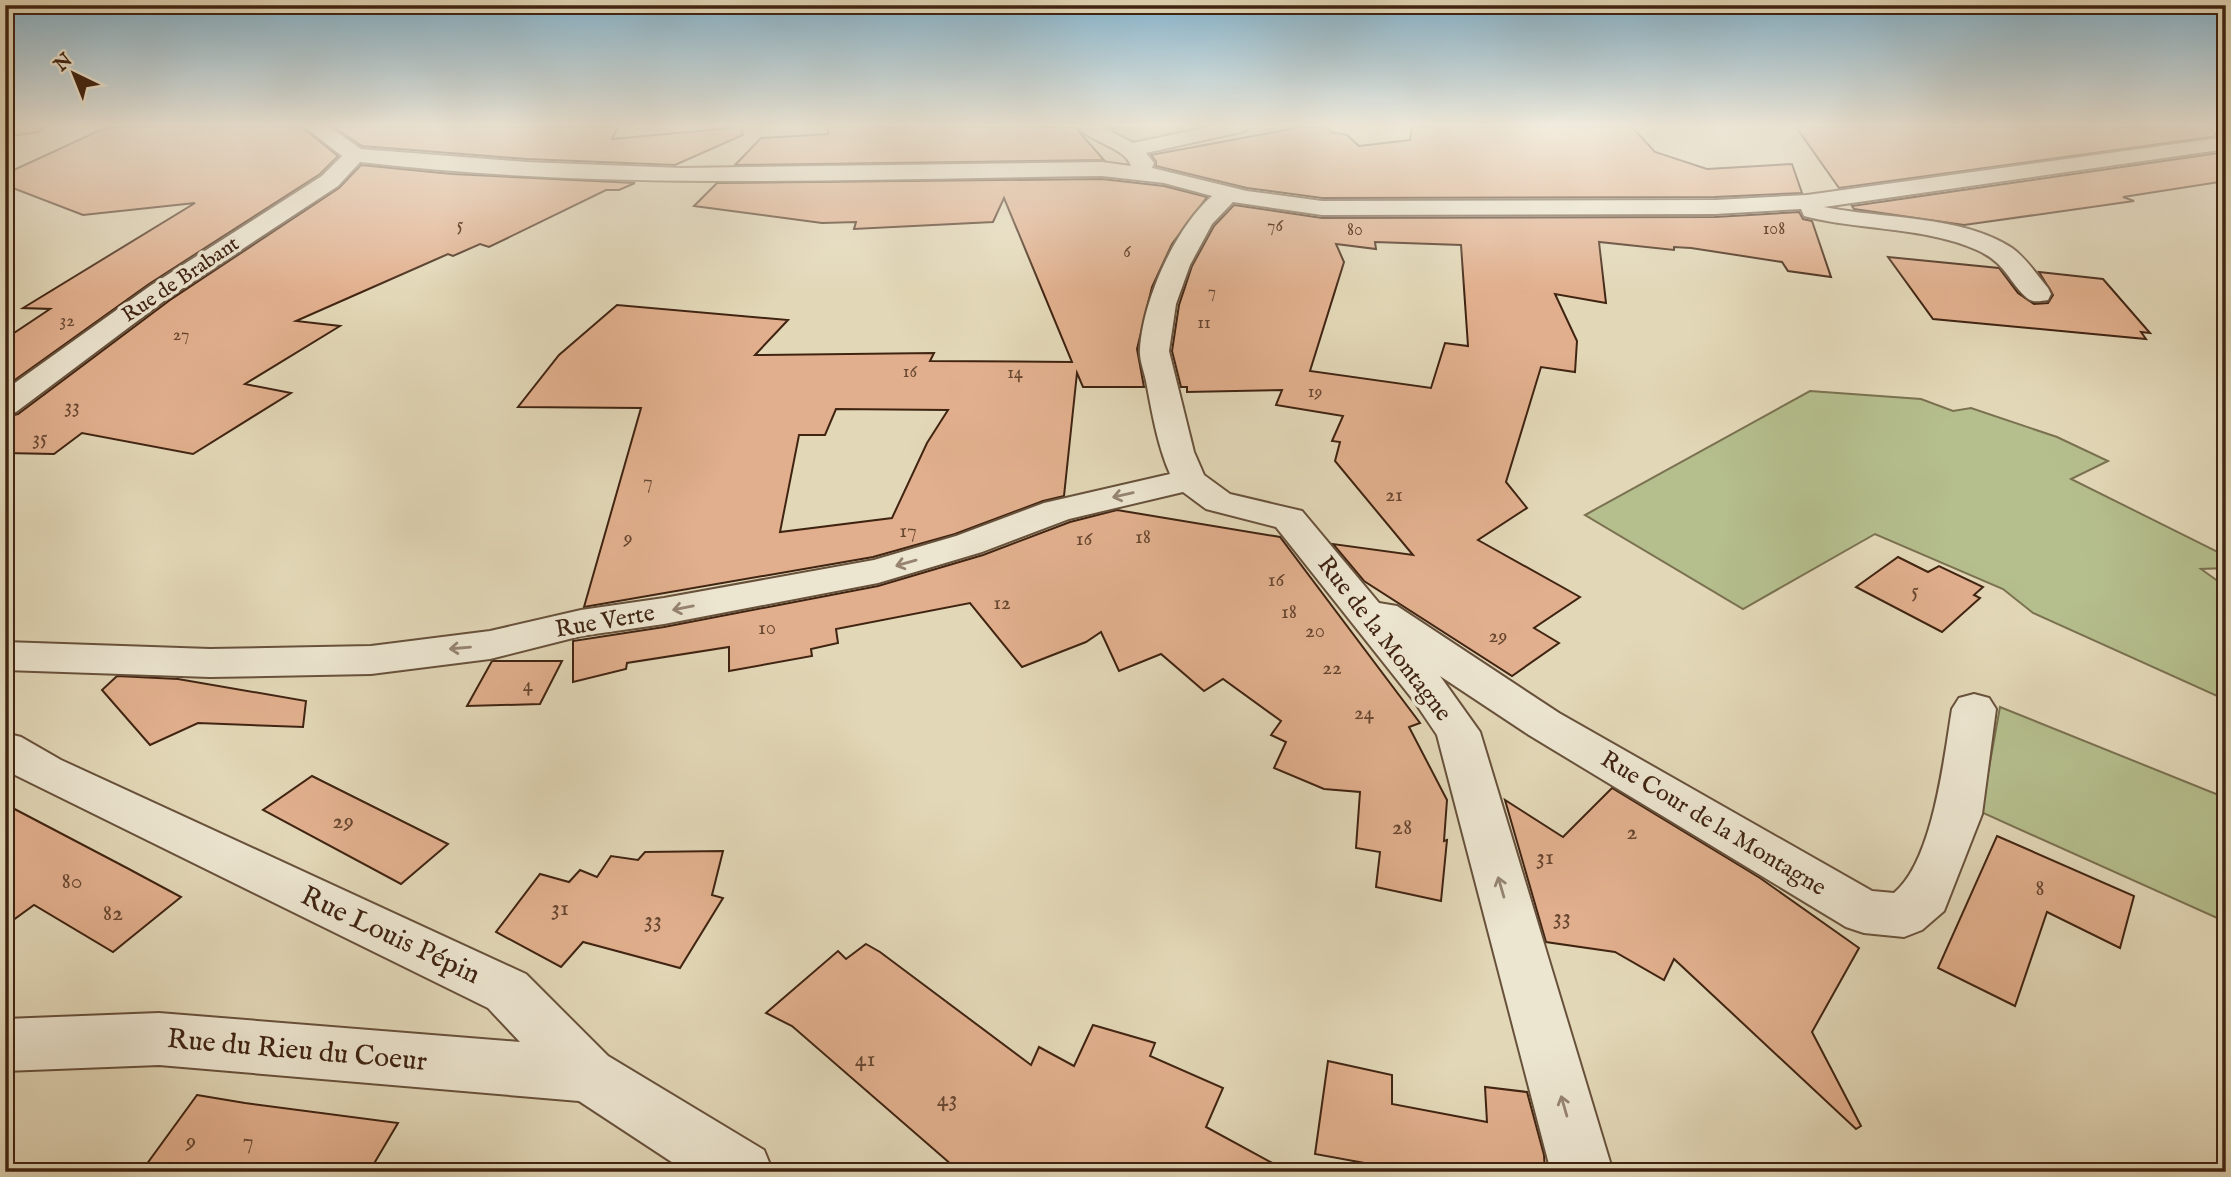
<svg xmlns="http://www.w3.org/2000/svg" width="2231" height="1177" viewBox="0 0 2231 1177" font-family="'IM FELL English',serif">
<style>
.green{fill:#b5be8d;stroke:#7a7150;stroke-width:2}
.building{fill:#e1af8d;stroke:#402412;stroke-width:2;fill-rule:evenodd}
.lines{fill:none;stroke-linecap:round;stroke-linejoin:round}
.minor-casing{stroke:#68513b;stroke-width:4}
.major-casing{stroke:#402412;stroke-width:4}
.minor{fill:#ece5d0;fill-rule:evenodd}
.major{fill:#e1bc7c;fill-rule:evenodd}
.oneway{stroke:#968471}
.labels{text-anchor:middle;dominant-baseline:central;stroke-width:7;stroke-linejoin:round;paint-order:stroke}
.far-number-label{font-size:18px;fill:#684731}
.far-street-label{font-size:21px;fill:#402412;stroke:#ece5d0}
.number-label{font-size:21px;fill:#684731}
.street-label{font-size:24px;fill:#402412;stroke:#ece5d0}
.near-number-label{font-size:24px;fill:#684731}
.near-street-label{font-size:28px;fill:#402412;stroke:#ece5d0}
</style>
<rect width="100%" height="100%" fill="#e2d7b7"/>
<filter id="stains"><feTurbulence type="fractalNoise" baseFrequency=".00286" numOctaves="4"/><feColorMatrix values="0 0 0 0 .2 0 0 0 0 .09 0 0 0 0 .02 0 0 0 .5 -.17"/></filter>
<radialGradient id="worn" r=".72"><stop offset=".6" stop-color="#630" stop-opacity="0"/><stop offset="1" stop-color="#630" stop-opacity=".3"/></radialGradient>
<g class="green">
<path d="M1182 127 1183 133C1161 137 1125 151 1110 128Z"/>
<path d="M1810 391 1921 399 1953 411 1971 408 2057 437 2108 461 2071 479 2226 556V568L2201 569 2226 587V700L2033 613 2003 589 1875 534 1743 609 1585 515Z"/>
<path d="M2000 707 2226 798V922L1981 812Z"/>
</g>
<g class="building">
<path d="M121 127H302L338 156 320 174 149 284 5 387V339L50 309 23 308 195 203 83 215 5 185V174L105 128Z"/>
<path d="M334 127H618L612 139 741 127 743 135 675 165 527 159 362 146Z"/>
<path d="M828 127H1075L1104 160 735 165 761 138 828 134Z"/>
<path d="M1301 127H1328L1331 132 1347 135 1359 146 1410 140 1412 127H1632L1655 152 1707 169 1792 164 1802 193 1715 197 1322 198 1247 188 1156 166V161L1151 155Z"/>
<path d="M1796 127H2208L2218 136 1839 188Z"/>
<path d="M2226 152V181L2123 197 2134 201 1964 225 1854 209 1852 206Z"/>
<path d="M361 165 452 174 635 183 619 190H606L489 247 480 244 453 256 448 254 296 321 340 326 245 384 291 393 193 454 82 433 54 454 5 453V417L18 414 170 300 339 188Z"/>
<path d="M1102 179 1164 186 1207 197 1172 244 1152 287 1137 349 1144 387H1083L1077 373 1064 496 1043 501 955 534 873 557 584 607 641 408 518 407 559 355 617 305 788 320 755 355 934 353 930 361 1072 362 1004 198 993 222 854 229 856 222 822 223 694 206 717 183ZM836 409 948 410 927 443 892 518 780 532 799 435H825Z"/>
<path d="M1234 205 1322 218 1715 217 1799 212 1803 219 1812 221 1831 277 1788 271 1782 262 1691 248 1674 247V250L1599 242 1606 303 1555 294 1577 341 1575 372 1541 367 1506 482 1527 508 1478 540 1580 597 1534 628 1559 643 1512 676 1364 581 1333 544 1413 555 1335 461 1340 442 1332 441 1343 416 1276 405 1282 390 1187 392V387H1181L1172 351 1179 305 1192 266 1214 226ZM1375 242 1461 245 1468 346 1445 343 1431 388 1310 371 1344 262 1336 244 1376 249Z"/>
<path d="M1888 257 1999 268 2018 293 2034 304 2048 303 2053 295 2039 272 2103 279 2150 333 2141 332 2146 339 1933 319Z"/>
<path d="M1117 510 1280 537 1420 723 1409 727 1447 800 1444 841 1447 840 1441 901 1376 887 1380 852 1356 848 1360 792 1324 789 1274 768 1286 742 1271 735 1281 721 1223 679 1204 691 1161 654 1119 671 1101 632 1086 642 1022 667 970 603 836 629 838 643 811 649 812 656 729 671V647L627 663 626 669 573 682V641L664 627 878 586 983 555 1070 522Z"/>
<path d="M1898 557 1928 572 1939 566 1983 587 1974 595 1980 598 1942 632 1856 587Z"/>
<path d="M492 661H562L540 704 467 706Z"/>
<path d="M117 676 178 679 306 701 303 727 198 723 150 745 102 690Z"/>
<path d="M312 776 448 844 401 884 263 810Z"/>
<path d="M1612 788 1760 878 1859 948 1812 1032 1861 1126 1856 1129 1674 959 1664 980 1615 952 1546 942 1505 800 1563 837Z"/>
<path d="M5 804 127 868 181 897 113 952 34 905 5 926Z"/>
<path d="M1997 836 2134 896 2120 948 2047 912 2015 1006 1938 968Z"/>
<path d="M723 851 712 895 723 898 680 968 583 942 561 967 496 932 540 874 569 882 580 870 597 877 611 856 638 860 645 852Z"/>
<path d="M866 944 880 952 1031 1065 1039 1047 1074 1066 1093 1025 1155 1043 1150 1056 1223 1088 1206 1127 1289 1172H960L792 1026 766 1013 838 951 846 959Z"/>
<path d="M1328 1061 1392 1075V1104L1487 1122 1485 1087 1527 1092 1544 1155 1545 1172H1414L1315 1154Z"/>
<path d="M197 1095 245 1103 398 1123 369 1172H141Z"/>
</g>
<g class="lines">
<defs>
<g id="minor">
<path d="M305 127H329L361 149 527 162 681 168 1102 162 1131 166C1125 147 1091 143 1078 127H1102L1133 143 1209 127H1248L1245 131 1146 153 1154 163 1152 168 1247 191 1322 201 1715 200 1807 195 2226 137V149L1824 207C1882 219 1962 215 2012 248 2026 258 2037 275 2048 288L2051 294 2048 300C2040 301 2033 303 2027 298 2007 280 2006 263 1977 250 1929 228 1864 230 1812 218L1804 216 1801 209 1715 214 1322 215 1233 202 1212 224 1190 265 1176 304 1169 351 1194 452 1204 475 1230 494 1302 511 1379 603 1397 606 1559 713 1872 891 1894 893C1933 861 1944 758 1952 709L1959 698 1974 694 1989 698 1996 709 1982 814 1944 911 1922 930 1904 937 1864 933 1846 927 1529 735 1440 676 1480 732 1613 1172H1551L1437 735 1414 701 1276 527 1206 509 1183 492 1069 519 982 552 878 583 664 624 581 636 490 659 371 674 210 677 5 670V642L210 649 371 646 490 631 581 610 664 598 874 560 956 536 1044 503 1170 474C1157 444 1152 412 1146 381 1144 371 1139 359 1140 349 1143 300 1175 228 1212 196L1164 183 1102 176C855 179 606 191 360 162L338 186 168 298 16 412 5 414V390L150 286 322 176 342 156Z"/>
<path d="M5 733 21 737 61 760 526 974 608 1056 764 1150 773 1172H687L579 1101 159 1065 5 1071V1019L159 1013 520 1042 488 1008 5 770Z"/>
</g>
<path id="major" d="M5 127H42L39 131 5 136Z"/>
</defs>
<use href="#minor" class="minor-casing"/>
<use href="#major" class="major-casing"/>
<use href="#minor" class="minor"/>
<use href="#major" class="major"/>
</g>
<defs><path id="oneway-shaft" d="M-6 0H5M1.5-3L5.5 0L1.5 3" fill="none" stroke-width="1.6" stroke-linecap="round" stroke-linejoin="round" transform="scale(1.75)"/></defs>
<g class="oneway">
<use href="#oneway-shaft" transform="translate(1123 495) rotate(167)"/>
<use href="#oneway-shaft" transform="translate(906 563) rotate(164)"/>
<use href="#oneway-shaft" transform="translate(683 608) rotate(169)"/>
<use href="#oneway-shaft" transform="translate(460 648) rotate(175)"/>
<use href="#oneway-shaft" transform="translate(1501 887) rotate(-106)"/>
<use href="#oneway-shaft" transform="translate(1564 1106) rotate(-106)"/>
</g>
<linearGradient id="sky" x2="0" y2="1"><stop stop-color="#87b6cf"/><stop offset="0.43" stop-color="#f2eddf"/><stop offset="1" stop-color="#f2eddf" stop-opacity="0"/></linearGradient>
<rect width="2231" height="292" fill="url(#sky)"/>
<g class="labels">
<g class="far-number-label">
<text x="460" y="225">5</text>
<text x="1275" y="226">76</text>
<text x="1774" y="229">108</text>
<text x="1355" y="230">80</text>
<text x="1127" y="252">6</text>
<text x="1212" y="292">7</text>
<text x="67" y="321">32</text>
<text x="1204" y="323">11</text>
<text x="181" y="335">27</text>
<text x="910" y="372">16</text>
<text x="1015" y="373">14</text>
<text x="1315" y="392">19</text>
</g>
<g class="far-street-label">
<text transform="translate(181 280) rotate(-34)">Rue de Brabant</text>
</g>
<g class="number-label">
<text x="72" y="406">33</text>
<text x="40" y="438">35</text>
<text x="648" y="482">7</text>
<text x="1394" y="495">21</text>
<text x="908" y="531">17</text>
<text x="1143" y="537">18</text>
<text x="628" y="538">9</text>
<text x="1084" y="539">16</text>
<text x="1276" y="580">16</text>
<text x="1915" y="591">5</text>
<text x="1002" y="603">12</text>
<text x="1289" y="612">18</text>
<text x="767" y="628">10</text>
<text x="1315" y="631">20</text>
<text x="1498" y="636">29</text>
<text x="1332" y="668">22</text>
<text x="528" y="685">4</text>
<text x="1364" y="713">24</text>
</g>
<g class="street-label">
<text transform="translate(605 622) rotate(-10)">Rue Verte</text>
<text transform="translate(1384 639) rotate(52)">Rue de la Montagne</text>
<text transform="translate(1713 824) rotate(31)">Rue Cour de la Montagne</text>
</g>
<g class="near-number-label">
<text x="343" y="821">29</text>
<text x="1402" y="827">28</text>
<text x="1632" y="832">2</text>
<text x="1545" y="857">31</text>
<text x="72" y="881">80</text>
<text x="2040" y="888">8</text>
<text x="560" y="908">31</text>
<text x="113" y="913">82</text>
<text x="1562" y="917">33</text>
<text x="653" y="920">33</text>
<text x="865" y="1059">41</text>
<text x="947" y="1099">43</text>
<text x="191" y="1141">9</text>
<text x="248" y="1141">7</text>
</g>
<g class="near-street-label">
<text transform="translate(390 936) rotate(25)">Rue Louis Pépin</text>
<text transform="translate(297 1051) rotate(5)">Rue du Rieu du Coeur</text>
</g>
</g>
<rect width="2231" height="1177" fill="none" stroke="#e2d7b7" stroke-width="28"/>
<rect x="7" y="7" width="2217" height="1163" fill="none" stroke="#402412" stroke-width="3.5"/>
<rect x="14" y="14" width="2203" height="1149" fill="none" stroke="#402412" stroke-width="2"/>
<g transform="translate(74 74) rotate(317)" stroke="#ece5d0" stroke-width="5" paint-order="stroke">
<path d="M0-5L12 26L0 18L-12 26Z" fill="#402412"/>
<text y="-10" font-size="19" font-weight="bold" text-anchor="middle" fill="#402412">N</text>
</g>
<rect width="100%" height="100%" filter="url(#stains)"/>
<rect width="100%" height="100%" fill="url(#worn)"/>
</svg>
